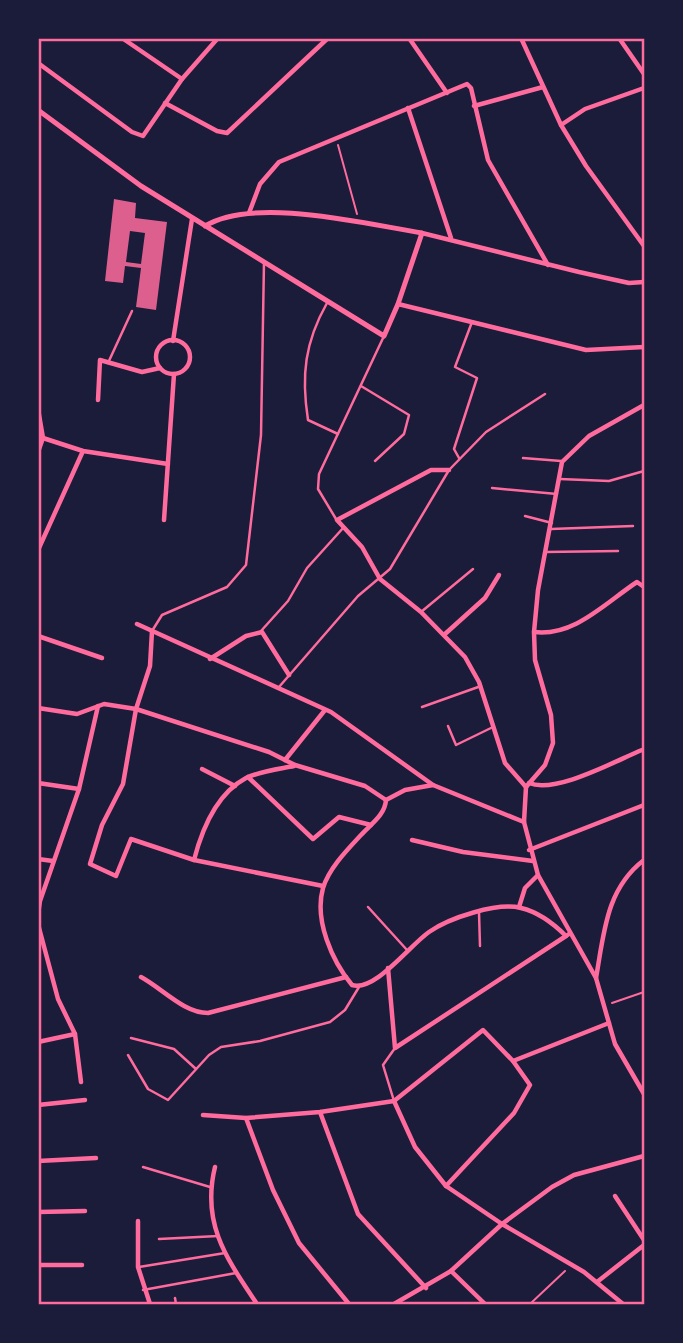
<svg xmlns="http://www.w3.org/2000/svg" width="683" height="1343" viewBox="0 0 683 1343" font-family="'Roboto Condensed',sans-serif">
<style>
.building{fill:#dd5f8e;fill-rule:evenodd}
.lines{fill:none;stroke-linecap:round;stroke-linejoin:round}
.path{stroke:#ff6b9d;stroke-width:2}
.service{stroke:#ff6b9d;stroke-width:2.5}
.minor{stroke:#ff6b9d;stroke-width:4.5}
.tertiary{stroke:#ff6b9d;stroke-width:5}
.neatline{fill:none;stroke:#ff6b9d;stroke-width:2.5}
</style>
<rect width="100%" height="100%" fill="#1b1b3a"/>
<path class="building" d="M114 199 136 203 135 218 167 222 156 310 136 307 141 268 125 266 123 283 105 281ZM130 231 145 233 141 264 126 262Z"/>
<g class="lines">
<g class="path">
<path d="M338 145 357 214"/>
<path d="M612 1003 644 992"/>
<path d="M530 1304 565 1271"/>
</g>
<g class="service">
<path d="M327 303C305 342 301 375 308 420L338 434"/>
<path d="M108 363 132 311"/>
<path d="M361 386 409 415 404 434 375 461"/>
<path d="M459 458 454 449 477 378 455 367 472 322"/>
<path d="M523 458 561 461"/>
<path d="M560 479 609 481 644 471"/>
<path d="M492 488 557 494"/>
<path d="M525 516 552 523"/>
<path d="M336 519 318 489 319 474 384 336"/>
<path d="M551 529 633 526"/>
<path d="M545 552 618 551"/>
<path d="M421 612 473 569"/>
<path d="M152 631 162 615 227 587 246 565 261 435 264 262"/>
<path d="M261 631 288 601 307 568 344 527"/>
<path d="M279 687 358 596 390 569 449 470 486 432 545 394"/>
<path d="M422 707 481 686"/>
<path d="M448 726 456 745 493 727"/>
<path d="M368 907 407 950"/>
<path d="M479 912 480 946"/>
<path d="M131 1038 174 1049 196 1069"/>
<path d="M128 1055 148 1089 168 1100 209 1055 221 1047 260 1041 330 1022 345 1010 359 987"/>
<path d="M394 1101 383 1065 395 1048"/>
<path d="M143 1167 210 1187"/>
<path d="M159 1239 218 1236"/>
<path d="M139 1267 225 1253"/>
<path d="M143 1290 236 1273"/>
<path d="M175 1298 176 1304"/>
<path d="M222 1304H227"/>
</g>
<g class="minor">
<path d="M122 38 182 79"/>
<path d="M409 38 447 93"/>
<path d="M521 38 561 125 586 166 644 246"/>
<path d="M619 38 644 74"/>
<path d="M38 41 41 38"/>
<path d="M38 63 132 132 143 136 182 79 218 38"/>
<path d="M165 103 217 131 227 133 328 38"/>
<path d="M474 106 543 87"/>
<path d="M408 108 451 238"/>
<path d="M561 125 585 109 644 88"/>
<path d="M249 213 260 184 279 162 467 84 471 88 488 160 548 265"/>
<path d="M422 233 579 272 629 283 644 282"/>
<path d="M398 304 586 350 644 347"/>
<circle cx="173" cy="357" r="17"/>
<path d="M173 341 192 219"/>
<path d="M98 400 100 360 142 372 160 368"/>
<path d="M38 409 43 438 38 452"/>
<path d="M43 438 83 451 168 464"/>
<path d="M449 470H431L337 520 362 547 380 579 421 612 465 657 479 682 505 763 526 787"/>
<path d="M164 520 174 374"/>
<path d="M39 548 83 451"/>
<path d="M137 624 331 712 433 785 524 822"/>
<path d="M152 631 150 666 136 709 123 784 102 825 90 864 116 876 131 839 194 860 323 886"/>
<path d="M534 632C574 637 605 603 637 582L644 587"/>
<path d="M445 634 485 598 499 575"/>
<path d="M38 636 102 658"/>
<path d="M210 659 246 636 262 632 289 675"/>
<path d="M38 708 77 714 104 704 136 709 269 752 295 765 365 786 386 800"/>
<path d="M285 760 325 710"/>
<path d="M202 769 235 786"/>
<path d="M248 777 313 839 339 817 371 825"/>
<path d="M38 783 79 789"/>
<path d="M529 783C556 794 615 761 642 750"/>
<path d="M526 787 545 765 553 743 551 715 535 660 534 632 538 590 562 462 589 436 644 405"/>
<path d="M526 787 524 822 538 875 596 978 615 1044 644 1094"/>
<path d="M386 800C385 815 371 824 361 835 348 849 329 868 323 888 314 920 332 961 352 985 375 992 409 946 429 932 449 918 497 902 521 908 538 912 554 924 566 936L569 934"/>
<path d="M386 800 405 790 433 785"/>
<path d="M412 840 463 852 533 861"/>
<path d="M529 850 644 805"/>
<path d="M38 859 53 861"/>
<path d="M194 860C202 829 216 794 246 778 260 771 279 769 294 766"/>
<path d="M519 907 525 888 538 875"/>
<path d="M38 914 40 901 79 789 98 706"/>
<path d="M38 924 58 999 75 1034 81 1082"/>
<path d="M388 968 395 1048 566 936"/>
<path d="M141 977C163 989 184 1013 208 1013L346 977"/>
<path d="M596 978C604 933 606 889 644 860"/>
<path d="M38 1042 75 1034"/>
<path d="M513 1061 609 1023"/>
<path d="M394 1101 415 1147 446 1186 502 1224 584 1272 623 1304"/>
<path d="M38 1105 85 1100"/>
<path d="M320 1112 358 1214 426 1288"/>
<path d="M203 1115 246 1118 320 1112 394 1101 483 1030 513 1061 530 1085 514 1113 446 1186"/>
<path d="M246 1118 273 1190 299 1243 349 1304"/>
<path d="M38 1161 96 1158"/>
<path d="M215 1167C201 1224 227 1259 257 1304"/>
<path d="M615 1196 644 1240"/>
<path d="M38 1212 85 1211"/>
<path d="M138 1221V1267L150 1304"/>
<path d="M38 1265H82"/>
<path d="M451 1271 485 1304"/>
<path d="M597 1282 644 1245"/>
<path d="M394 1304 451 1271 502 1224 552 1187 574 1175 644 1156"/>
</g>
<path class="tertiary" d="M38 110 141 186 384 336 398 304 422 233C366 224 254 196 205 226"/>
</g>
<rect width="683" height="1343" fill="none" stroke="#1b1b3a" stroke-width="80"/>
<rect x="40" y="40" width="603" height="1263" class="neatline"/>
</svg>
